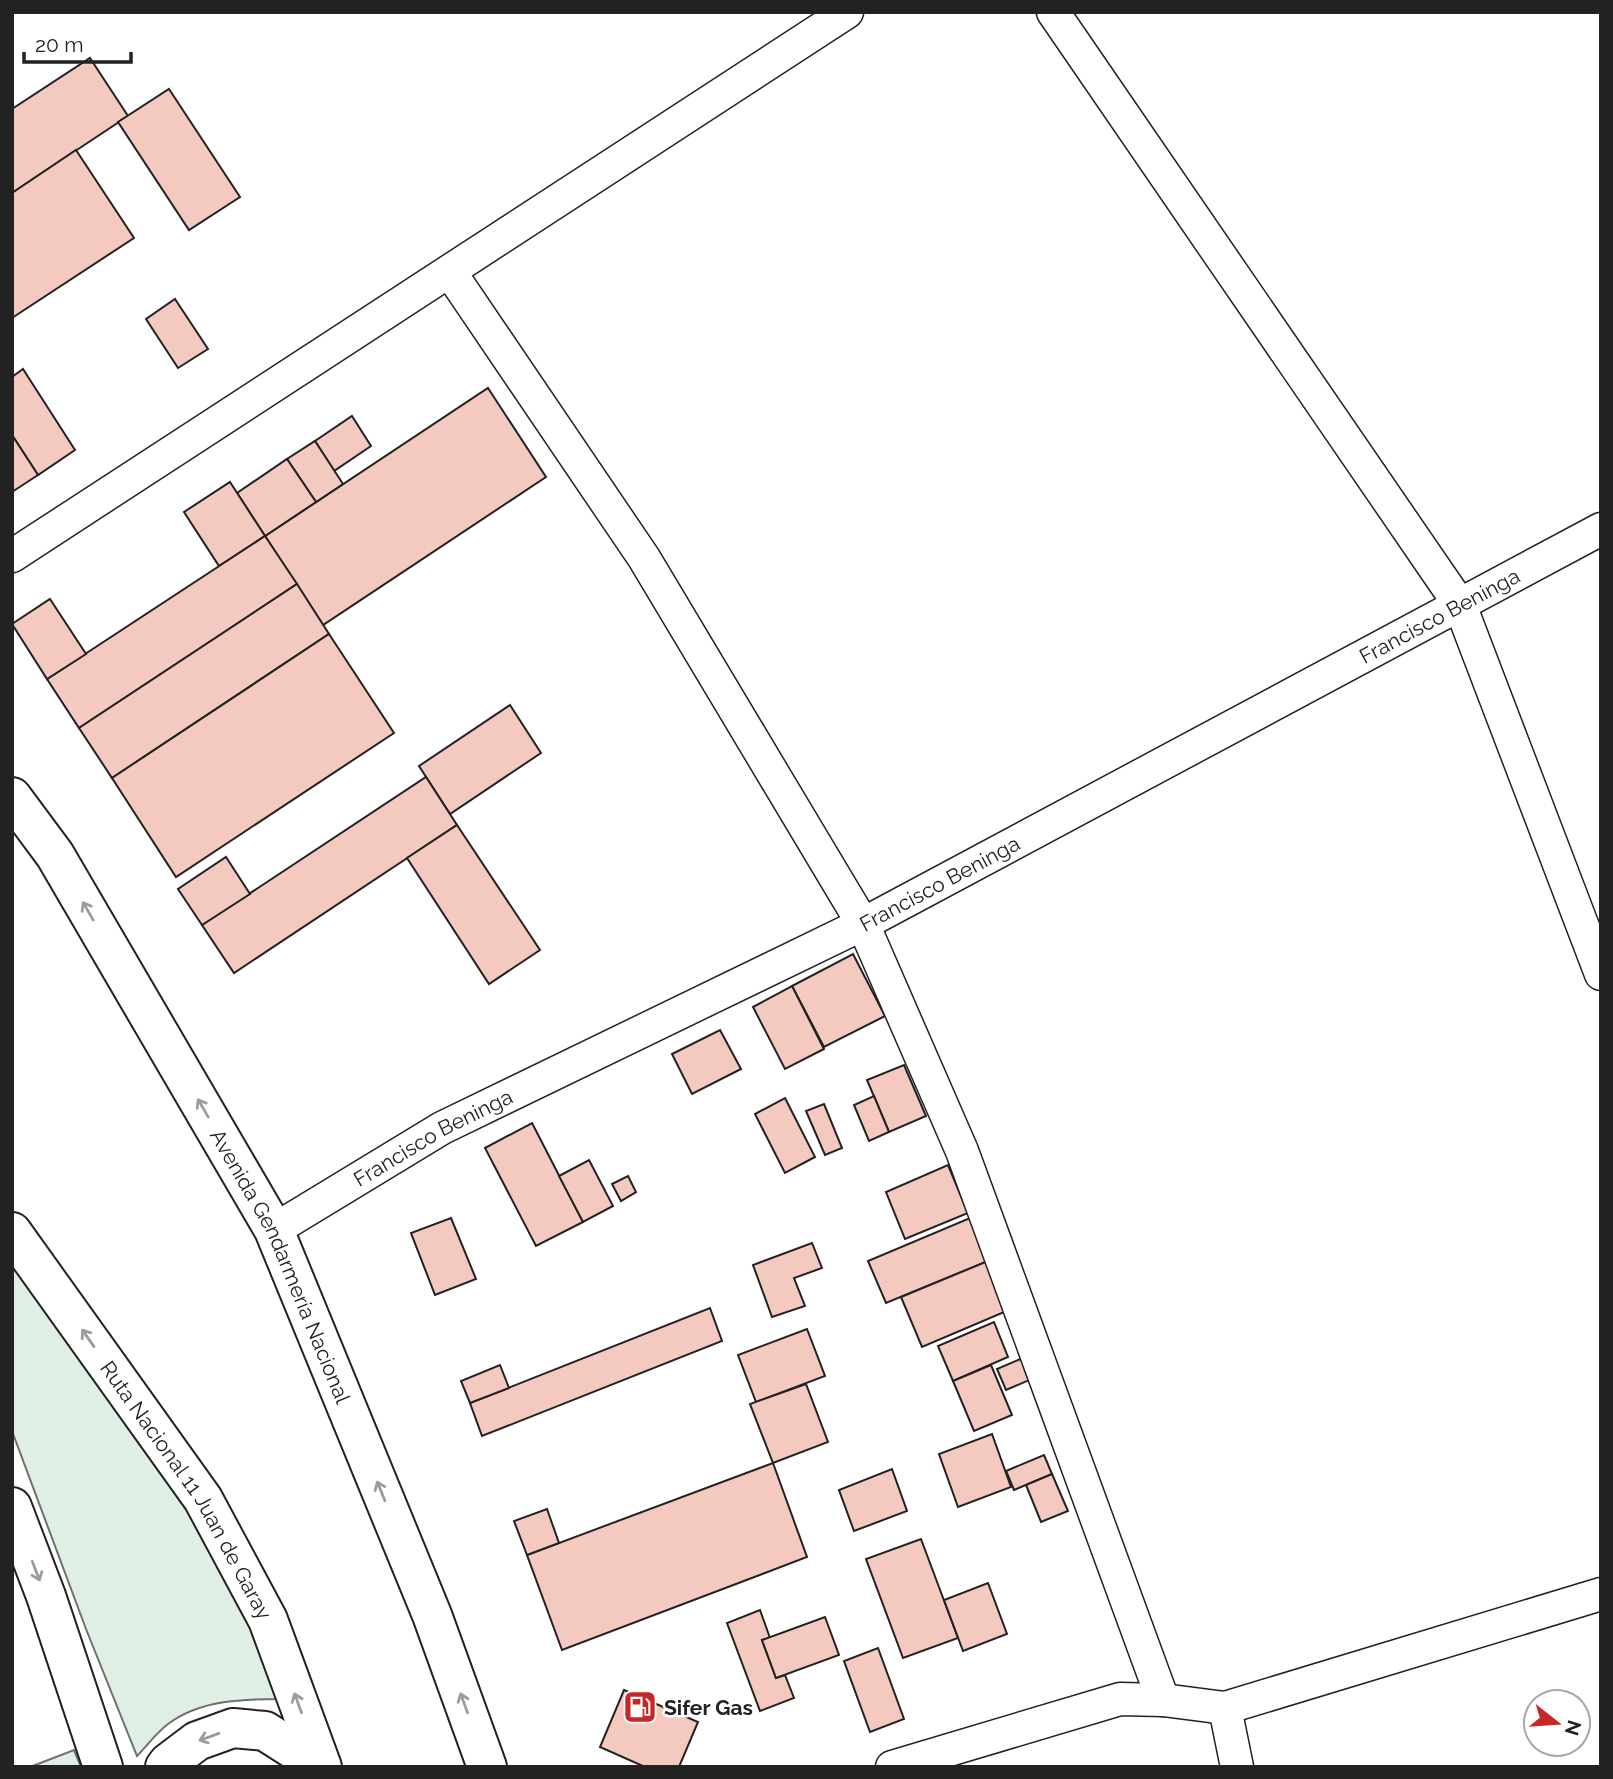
<svg xmlns="http://www.w3.org/2000/svg" width="1613" height="1779" viewBox="0 0 1613 1779" font-family="Raleway,sans-serif">
<style>
.green{fill:#e0efe3;stroke:#6f6f6f;stroke-width:2}
.building{fill:#f3c9c0;stroke:#222;stroke-width:2}
.lines{fill:none;stroke-linecap:round;stroke-linejoin:round}
.street-casing{stroke:#222;stroke-width:35}
.secondary-casing{stroke:#222;stroke-width:42}
.highway-casing{stroke:#222;stroke-width:42}
.street{stroke:#fff;stroke-width:32}
.secondary{stroke:#fff;stroke-width:38}
.highway{stroke:#fff;stroke-width:38}
.oneway{stroke:#9c9c9c}
.labels{text-anchor:middle;dominant-baseline:central;stroke-width:5;stroke-linejoin:round;paint-order:stroke}
.street-label{font-size:21px;fill:#222;stroke:#fff}
.poi-label{font-size:21px;font-weight:bold;fill:#222;stroke:#fff;text-anchor:start}
</style>
<rect width="100%" height="100%" fill="#fff"/>
<g class="green">
<path d="M12 1264 203 1525 255 1624 281 1699C242 1699 200 1700 168 1724 156 1733 147 1746 137 1756L86 1629 12 1431Z"/>
<path d="M74 1750 81 1767H30Z"/>
</g>
<g class="building">
<path d="M90 58 128 116 12 193V109Z"/>
<path d="M169 89 240 197 189 230 118 122Z"/>
<path d="M76 150 134 238 12 318V193Z"/>
<path d="M175 299 208 349 178 368 146 319Z"/>
<path d="M23 369 75 450 38 475 12 435V377Z"/>
<path d="M488 388 546 477 323 625 265 536Z"/>
<path d="M352 416 371 446 334 471 315 441Z"/>
<path d="M12 435 38 475 12 492Z"/>
<path d="M315 441 343 484 316 502 287 459Z"/>
<path d="M287 459 316 502 265 536 237 493Z"/>
<path d="M230 482 265 536 219 566 184 512Z"/>
<path d="M265 536 297 584 79 728 47 679Z"/>
<path d="M297 584 329 634 112 778 79 728Z"/>
<path d="M50 599 86 654 47 679 12 624Z"/>
<path d="M329 634 394 733 176 877 112 778Z"/>
<path d="M510 705 541 753 450 814 419 766Z"/>
<path d="M426 777 457 825 234 973 202 925Z"/>
<path d="M457 825 540 950 489 984 407 858Z"/>
<path d="M226 857 250 894 202 925 178 889Z"/>
<path d="M853 954 885 1016 824 1047 792 986Z"/>
<path d="M792 986 824 1049 785 1069 753 1007Z"/>
<path d="M720 1030 741 1069 692 1094 672 1054Z"/>
<path d="M904 1065 926 1116 889 1132 867 1080Z"/>
<path d="M874 1096 889 1132 869 1141 854 1105Z"/>
<path d="M785 1098 815 1157 785 1173 755 1114Z"/>
<path d="M824 1104 842 1148 825 1155 806 1111Z"/>
<path d="M532 1123 583 1222 536 1246 485 1148Z"/>
<path d="M589 1160 613 1206 583 1222 559 1176Z"/>
<path d="M948 1165 968 1213 905 1239 886 1192Z"/>
<path d="M628 1176 636 1192 621 1201 612 1184Z"/>
<path d="M451 1218 476 1279 435 1295 411 1233Z"/>
<path d="M970 1218 988 1261 886 1303 868 1261Z"/>
<path d="M812 1243 822 1268 794 1278 805 1306 772 1317 753 1265Z"/>
<path d="M988 1261 1009 1310 922 1347 901 1297Z"/>
<path d="M710 1308 722 1341 482 1436 470 1403Z"/>
<path d="M994 1322 1008 1357 953 1381 938 1346Z"/>
<path d="M807 1329 825 1376 756 1402 738 1355Z"/>
<path d="M1025 1357 1034 1378 1006 1390 997 1369Z"/>
<path d="M500 1365 509 1388 470 1403 461 1381Z"/>
<path d="M991 1365 1012 1415 974 1431 953 1381Z"/>
<path d="M806 1384 828 1442 773 1463 750 1404Z"/>
<path d="M992 1434 1011 1487 958 1507 939 1454Z"/>
<path d="M1044 1455 1052 1474 1014 1490 1006 1471Z"/>
<path d="M773 1463 807 1557 562 1650 527 1555Z"/>
<path d="M892 1469 907 1511 854 1531 839 1490Z"/>
<path d="M1052 1474 1068 1511 1041 1522 1026 1485Z"/>
<path d="M547 1509 559 1543 527 1555 514 1521Z"/>
<path d="M921 1539 958 1638 903 1658 866 1559Z"/>
<path d="M988 1583 1007 1634 963 1651 944 1600Z"/>
<path d="M760 1610 770 1638 762 1640 776 1678 785 1675 794 1698 760 1711 727 1623Z"/>
<path d="M825 1617 839 1655 776 1678 762 1640Z"/>
<path d="M878 1648 904 1719 870 1732 844 1661Z"/>
<path d="M624 1690 698 1722 679 1767H645L600 1747Z"/>
</g>
<g class="lines">
<defs>
<g id="street">
<path d="M1053 12 1460 605 1601 974"/>
<path d="M450 272 644 558 863 924 962 1151 1163 1700"/>
<path d="M12 556 847 12"/>
<path id="s1" d="M274 1230 442 1128 863 924 1601 529"/>
<path d="M1225 1708 1237 1767"/>
<path d="M892 1767 1120 1699 1163 1700 1225 1708 1601 1594"/>
</g>
<g id="secondary">
<path id="s2" d="M12 797 55 855 274 1230 432 1615 487 1767"/>
</g>
<g id="highway">
<path id="s3" d="M12 1232 203 1499 268 1620 322 1767"/>
<path d="M12 1507 46 1596 103 1767"/>
<path d="M165 1767 168 1763 197 1741 233 1728 265 1731 301 1754 311 1767"/>
</g>
</defs>
<use href="#street" class="street-casing"/>
<use href="#secondary" class="secondary-casing"/>
<use href="#highway" class="highway-casing"/>
<use href="#street" class="street"/>
<use href="#secondary" class="secondary"/>
<use href="#highway" class="highway"/>
</g>
<defs><path id="oneway-shaft" d="M-6 0H5M1.5-3L5.5 0L1.5 3" fill="none" stroke-width="1.6" stroke-linecap="round" stroke-linejoin="round" transform="scale(1.75)"/></defs>
<g class="oneway">
<use href="#oneway-shaft" transform="translate(88 911) rotate(-120)"/>
<use href="#oneway-shaft" transform="translate(203 1108) rotate(-120)"/>
<use href="#oneway-shaft" transform="translate(88 1338) rotate(-125)"/>
<use href="#oneway-shaft" transform="translate(381 1491) rotate(-112)"/>
<use href="#oneway-shaft" transform="translate(36 1571) rotate(69)"/>
<use href="#oneway-shaft" transform="translate(298 1703) rotate(-110)"/>
<use href="#oneway-shaft" transform="translate(464 1703) rotate(-110)"/>
<use href="#oneway-shaft" transform="translate(209 1737) rotate(160)"/>
</g>
<defs>
<symbol id="fuel-square" viewBox="-11 -11 22 22"><rect x="-9" y="-9" width="18" height="18" rx="4" fill="#c62828" stroke="#fff"/><path d="M-5.5-6h7V0h2V4h1.3V-2.5L3-4.5l.8-.8L6-3V5H2.5V1h-1V6h-7ZM-4.2-4.7v3.2H.2V-4.7Z" fill="#fff"/></symbol>
</defs>
<g fill-rule="evenodd">
<use href="#fuel-square" x="621" y="1688" width="38" height="38"/>
</g>
<g class="labels">
<g class="street-label">
<text stroke="none"><textPath href="#s1" startOffset="1318">Francisco Beninga</textPath></text>
<text stroke="none"><textPath href="#s1" startOffset="751">Francisco Beninga</textPath></text>
<text stroke="none"><textPath href="#s1" startOffset="184">Francisco Beninga</textPath></text>
<text stroke="none"><textPath href="#s2" startOffset="542">Avenida Gendarmería Nacional</textPath></text>
<text stroke="none"><textPath href="#s3" startOffset="312">Ruta Nacional 11 Juan de Garay</textPath></text>
</g>
<g class="poi-label">
<text x="664" y="1707">Sifer Gas</text>
</g>
</g>
<rect width="1613" height="1779" fill="none" stroke="#222222" stroke-width="28"/>
<g transform="translate(1557 1723) rotate(107)"><circle r="33" fill="#ffffff" stroke="#a7a7a7" stroke-width="2"/>
<path d="M0-5L12 26L0 18L-12 26Z" fill="#c62828"/>
<text y="-10" font-size="19" font-weight="bold" text-anchor="middle" fill="#222222">N</text>
</g>
<path d="M24 52v10h107v-10" fill="none" stroke="#222222" stroke-width="3.5"/>
<text x="35" y="52" font-size="21" fill="#222222" stroke="#ffffff" stroke-width="5" paint-order="stroke">20 m</text>
</svg>
